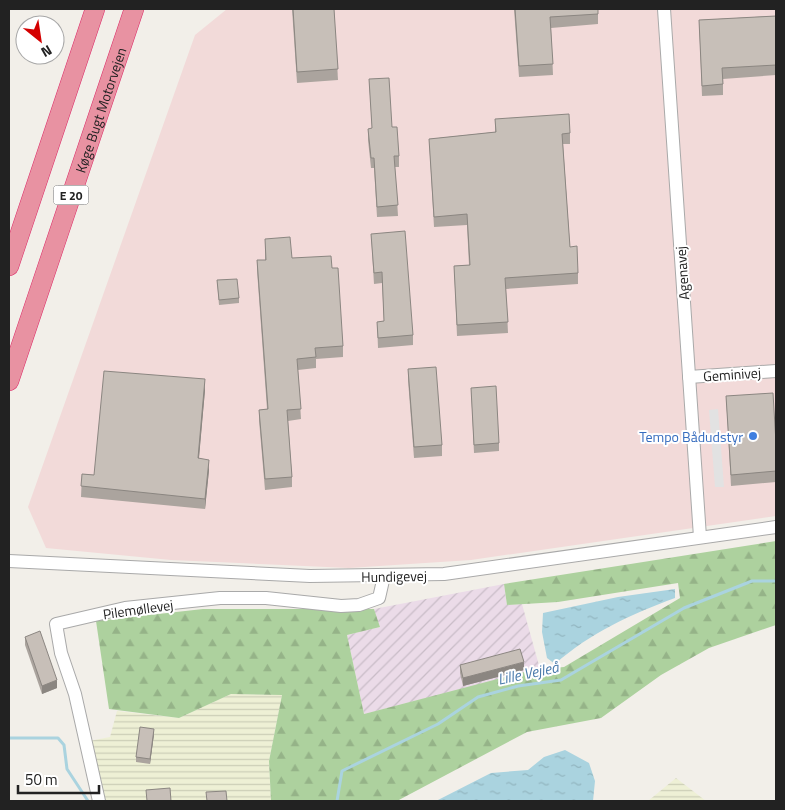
<svg xmlns="http://www.w3.org/2000/svg" width="785" height="810" viewBox="0 0 785 810" font-family="'Titillium Web',sans-serif">
<style>
.commercial{fill:#f2dad9}
.industrial{fill:url(#industrial-furrows)}
.farmland{fill:url(#farmland-rules)}
.forest{fill:url(#forest-firs)}
.parking{fill:#e2e2e2}
.water{fill:url(#water-ripples)}
.lines{fill:none;stroke-linecap:round;stroke-linejoin:round}
.stream{stroke:#aad3df;stroke-width:3}
.minor-casing{stroke:#a9a9a9;stroke-width:14}
.highway-casing{stroke:#dc2a67;stroke-width:20}
.minor{stroke:#fff;stroke-width:12}
.highway{stroke:#e892a2;stroke-width:19}
.wall{fill:#aba49e}
.shaded-wall{fill:#8b8681}
.building{fill:#c7bfb8;stroke:#8b8681}
.shop-dot{fill:#3f7fe0;stroke:#fff;stroke-width:2}
.labels{text-anchor:middle;dominant-baseline:central;stroke-width:4;stroke-linejoin:round;paint-order:stroke}
.shield{fill:#fff;stroke:#646464;stroke-width:1}
.shield-label{font-size:12px;font-weight:bold;fill:#222}
.street-label{font-size:14px;fill:#222;stroke:#fff}
.shop-label{font-size:14px;fill:#366cbe;stroke:#fff;text-anchor:end}
.water-label{font-size:15px;font-style:italic;fill:#4a7aab;stroke:#fff}
</style>
<defs>
<pattern id="industrial-furrows" width="10" height="10" patternUnits="userSpaceOnUse" patternTransform="scale(1.25)"><rect width="10" height="10" fill="#ebdbe8"/><path d="M-1 1l2-2M0 10L10 0M9 11l2-2" fill="none" stroke="#c9bcc7"/></pattern>
<pattern id="farmland-rules" width="6" height="5" patternUnits="userSpaceOnUse" patternTransform="scale(1.25)"><rect width="6" height="5" fill="#eef0d5"/><path d="M0 2.5h6" fill="none" stroke="#ccceb7"/></pattern>
<pattern id="forest-firs" width="22" height="20" patternUnits="userSpaceOnUse" patternTransform="scale(1.25)"><rect width="22" height="20" fill="#add19e"/><path d="M5 1l3.5 6h-7zM16 11l3.5 6h-7z" fill="#95b388"/></pattern>
<pattern id="water-ripples" width="26" height="14" patternUnits="userSpaceOnUse" patternTransform="scale(1.25)"><rect width="26" height="14" fill="#aad3df"/><path d="M2 4q2-2 4 0t4 0M15 11q2-2 4 0t4 0" fill="none" stroke="#92b5bf"/></pattern>
</defs>
<rect width="100%" height="100%" fill="#f2efe9"/>
<path class="commercial" d="M227 9H776V516L471 560 349 568 171 560 46 548 28 507 195 35Z"/>
<path class="industrial" d="M504 584 507 605 522 604 540 669 364 714 347 635 380 627 374 609Z"/>
<g class="farmland">
<path d="M231 694 282 695 269 761 271 801H99L84 742 110 737 117 711 179 718Z"/>
<path d="M676 778 706 801H648Z"/>
</g>
<path class="forest" d="M776 541V625L709 648 661 675 601 718 527 732 397 801H271L269 761 282 695 231 694 179 718 109 709 96 621 203 609H374L380 627 347 635 364 714 532 670 564 667 680 598 678 583 558 602 507 605 504 584Z"/>
<path class="parking" d="M718 409 724 487H715L709 410Z"/>
<g class="water">
<path d="M675 589V598C631 614 590 633 555 664L547 658 542 632 543 613 618 597Z"/>
<path d="M565 750 589 763 595 781 593 801H436L491 773 528 770 544 757Z"/>
</g>
<g class="lines">
<g class="stream">
<path d="M9 738H58L64 745 67 769 88 801"/>
<path d="M337 801 342 771 438 724 478 697 518 686 561 680 684 608 752 581H776"/>
</g>
<defs>
<g id="minor">
<path d="M664 9 700 537"/>
<path d="M689 377 776 371"/>
<path d="M9 561 310 576 444 574 776 527"/>
<path d="M99 801 75 694 61 653 56 624 125 608 220 598H266L341 606 359 605 379 598 384 576"/>
</g>
<g id="highway">
<path d="M9 266 95 9"/>
<path id="s1" d="M9 381 134 9"/>
</g>
</defs>
<use href="#minor" class="minor-casing"/>
<use href="#highway" class="highway-casing"/>
<use href="#minor" class="minor"/>
<use href="#highway" class="highway"/>
</g>
<g class="wall">
<path d="M292 9H334L338 80 297 83Z"/>
<path d="M514 9H598V24L551 28 553 75 519 77Z"/>
<path d="M776 16V75L723 79V95L702 96 699 20Z"/>
<path d="M369 79 392 127 399 156V167H395L398 216 377 217 374 168H371L368 140V129L372 128Z"/>
<path d="M495 119 570 133V144H563L570 247 578 273V284L506 289 508 333 457 336 454 266 469 265 467 225 434 227 429 139 495 132Z"/>
<path d="M371 234 413 335V345L378 348 377 322 384 321 382 283 374 284Z"/>
<path d="M265 239 292 258 332 268 343 346V357L316 359V368L298 370 301 419 288 421 292 477V487L265 490 259 420V410L267 409 257 270V260H265Z"/>
<path d="M217 280 239 298V303L219 305Z"/>
<path d="M408 369 442 445V456L414 458 408 380Z"/>
<path d="M471 388 499 443V451L474 453Z"/>
<path d="M205 390 199 458 209 470 205 509 81 497 82 474 94 475Z"/>
<path d="M726 396 776 443V482L731 486Z"/>
<path d="M25 637 57 688 42 694 25 645Z"/>
<path d="M460 665 524 670 463 686 460 673Z"/>
<path d="M154 734 150 764 136 762V757Z"/>
</g>
<g class="shaded-wall">
<path d="M205 379V390L198 468V458Z"/>
<path d="M209 460V470L205 509V499Z"/>
<path d="M524 662V670L463 686V678Z"/>
<path d="M57 680V688L42 694V686Z"/>
<path d="M154 729V734L150 764V759Z"/>
</g>
<g class="building">
<path d="M293 9H334L338 69 297 72Z"/>
<path d="M515 9H598V14L550 17 553 64 519 66Z"/>
<path d="M776 16V65L722 68 723 84 702 86 699 20Z"/>
<path d="M389 78 392 127H397L399 156H394L398 205 377 207 374 158H371L368 129 372 128 369 79Z"/>
<path d="M569 114 570 133 562 134 570 247 577 246 578 273 505 278 508 322 457 325 454 266 470 265 467 214 434 217 429 139 496 132 495 119Z"/>
<path d="M405 231 413 335 378 338 377 322 384 321 382 272 374 273 371 234Z"/>
<path d="M290 237 292 258 331 256 332 268H338L343 346 315 348 316 357 297 359 301 409 287 410 292 477 265 479 259 410 268 409 257 260H266L265 239Z"/>
<path d="M237 279 239 298 219 300 217 280Z"/>
<path d="M436 367 442 445 414 447 408 369Z"/>
<path d="M104 371 205 379 198 458 209 460 205 499 81 486 82 474 94 475Z"/>
<path d="M496 386 499 443 474 445 471 388Z"/>
<path d="M773 393 776 443V471L731 475 726 396Z"/>
<path d="M40 631 57 680 42 686 25 637Z"/>
<path d="M520 649 524 662 463 678 460 665Z"/>
<path d="M140 727 154 729 150 759 136 757Z"/>
<path d="M170 788 171 801H147L146 790Z"/>
<path d="M226 791 227 801H207L206 792Z"/>
</g>
<circle class="shop-dot" cx="753" cy="436" r="5"/>
<g class="labels">
<rect class="shield" x="53.5" y="185.5" width="35" height="19" rx="4"/>
<g class="shield-label">
<text x="71" y="195">E 20</text>
</g>
<g class="street-label">
<text stroke="none"><textPath href="#s1" startOffset="286">Køge Bugt Motorvejen</textPath></text>
<text transform="translate(682 273) rotate(-94)">Agenavej</text>
<text transform="translate(732 374) rotate(-4)">Geminivej</text>
<text transform="translate(394 576) rotate(-1)">Hundigevej</text>
<text transform="translate(138 609) rotate(-8)">Pilemøllevej</text>
</g>
<g class="shop-label">
<text x="743" y="436">Tempo Bådudstyr</text>
</g>
<g class="water-label">
<text transform="translate(528 673) rotate(-12)">Lille Vejleå</text>
</g>
</g>
<rect width="785" height="810" fill="none" stroke="#222222" stroke-width="20"/>
<g transform="translate(40 40) rotate(150)"><circle r="24" fill="#ffffff" stroke="#a7a7a7"/>
<path d="M0-4L9 19L0 12L-9 19Z" fill="#d40000"/>
<text y="-8" font-size="14" font-weight="bold" text-anchor="middle" fill="#222222">N</text>
</g>
<path d="M18 785v8h81v-8" fill="none" stroke="#222222" stroke-width="2.5"/>
<text x="25" y="785" font-size="15" fill="#222222" stroke="#ffffff" stroke-width="4" paint-order="stroke">50 m</text>
</svg>
